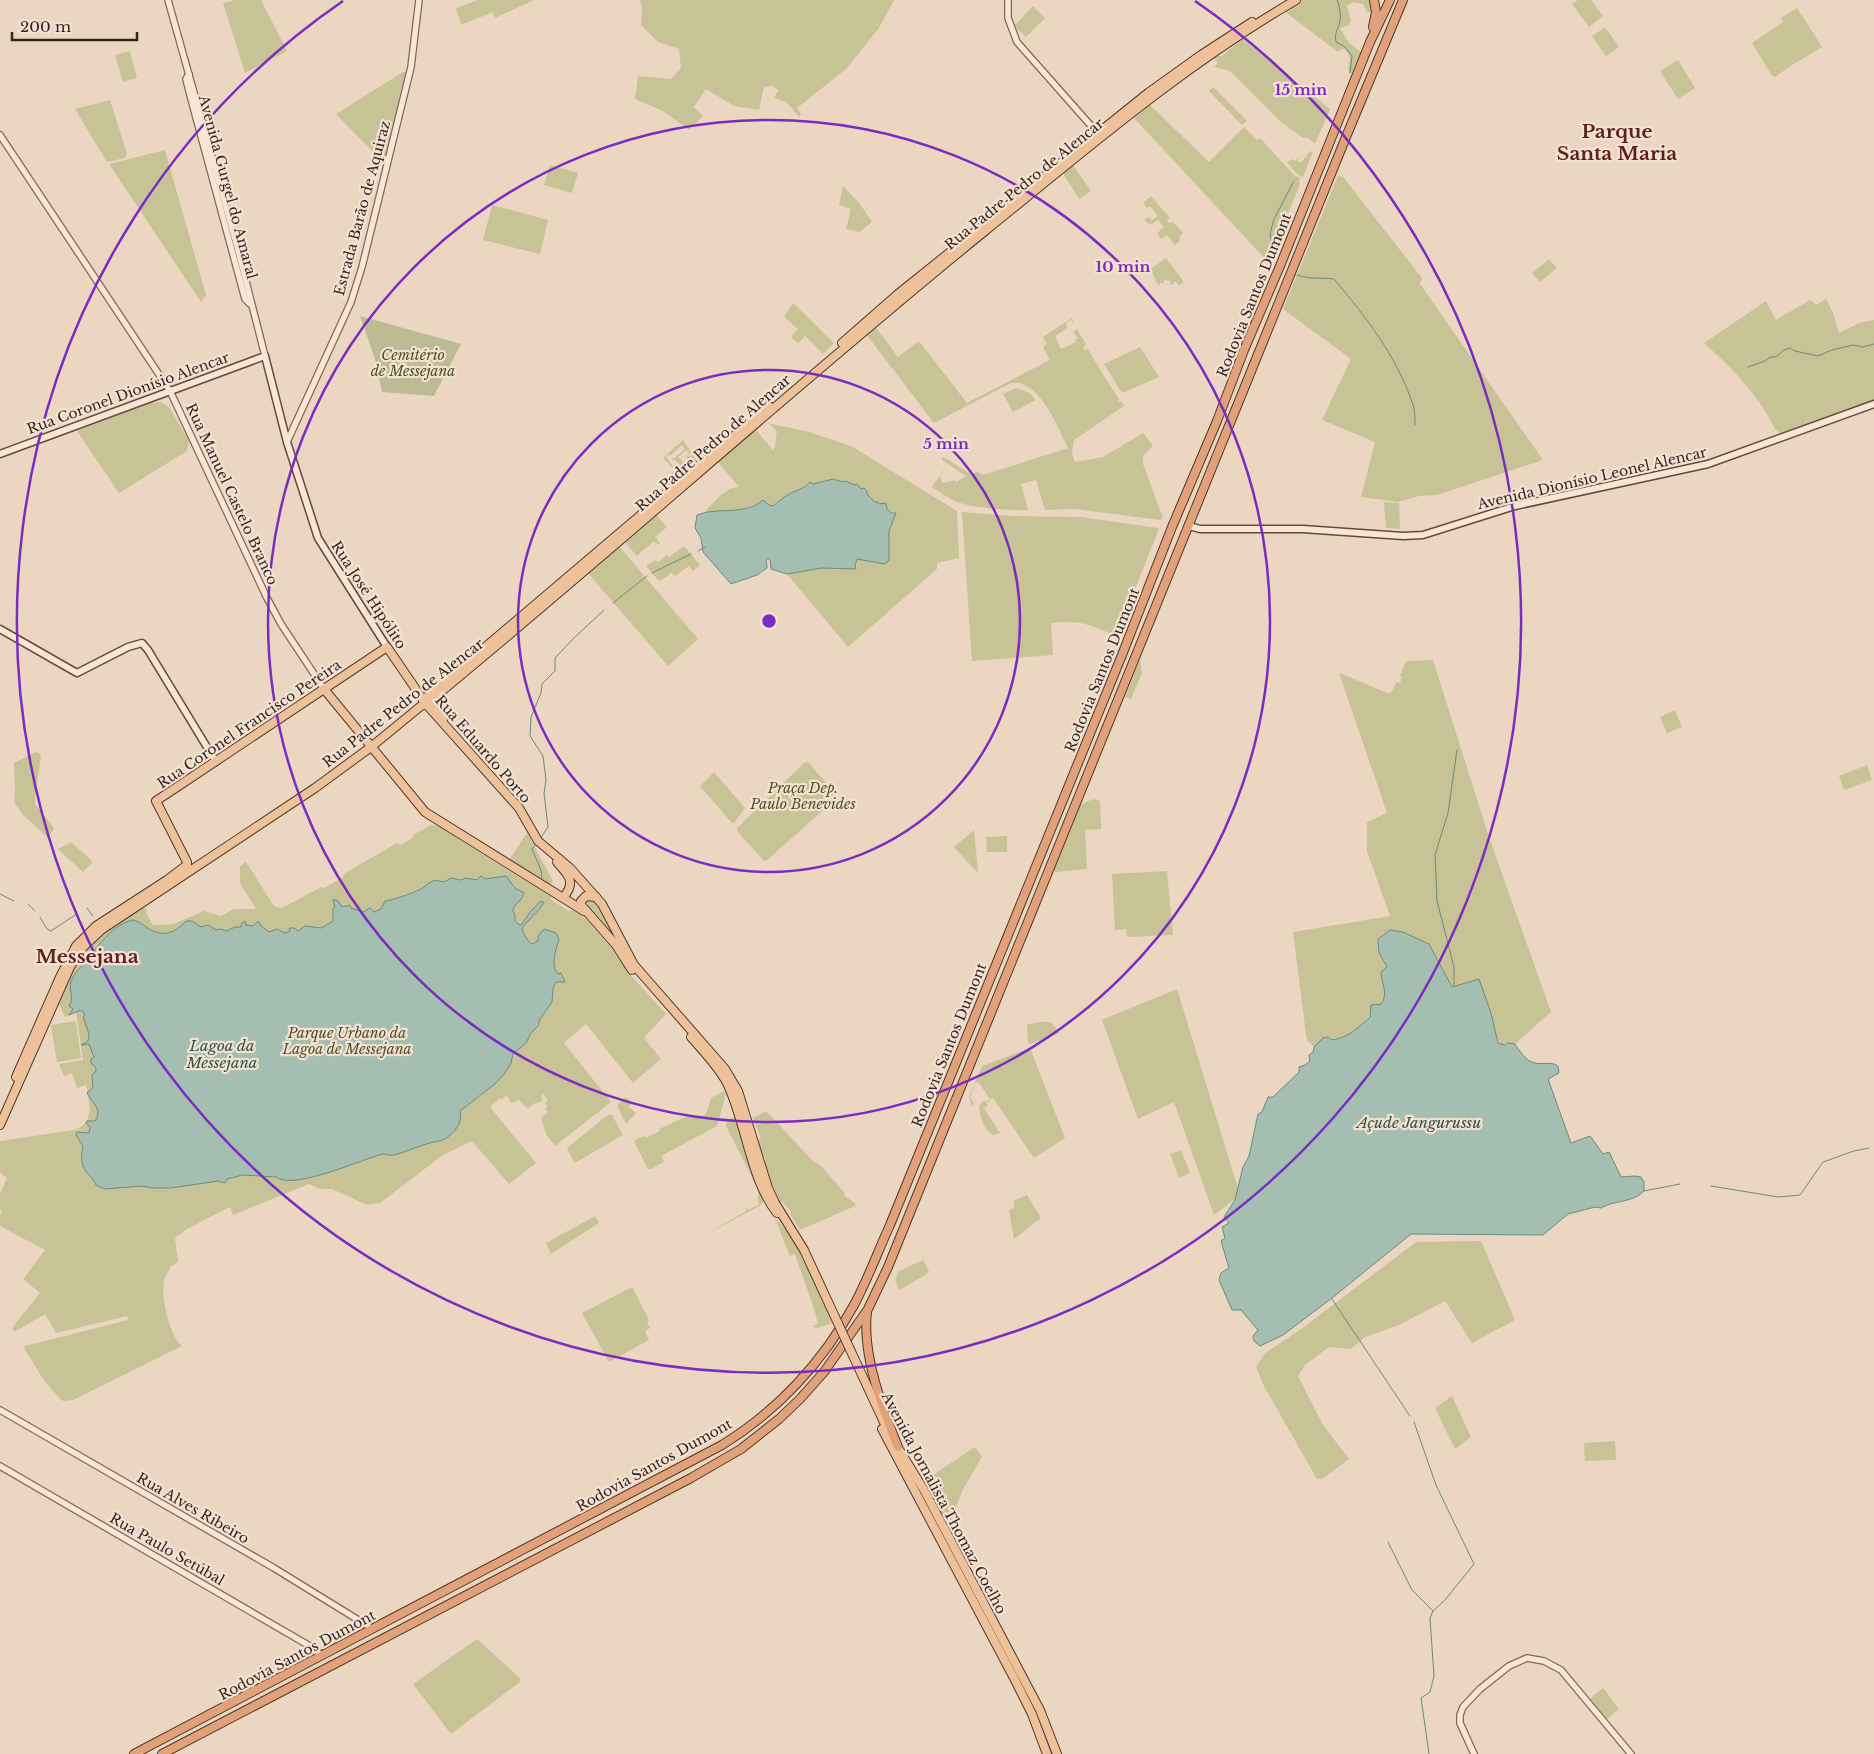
<svg xmlns="http://www.w3.org/2000/svg" width="1874" height="1754" viewBox="0 0 1874 1754" font-family="'Libre Baskerville',serif">
<style>
.green{fill:#c8c397}
.cemetery{fill:#bdba96}
.water{fill:#a4beb1;stroke:#6c8b7d}
.lines{fill:none;stroke-linecap:round;stroke-linejoin:round}
.stream{stroke:#6c8b7d;stroke-width:1}
.tertiary-casing{stroke:#84675a;stroke-width:8}
.secondary-casing{stroke:#66493e;stroke-width:9}
.primary-casing{stroke:#52372e;stroke-width:10}
.trunk-casing{stroke:#52372e;stroke-width:10}
.tertiary{stroke:#f7e5d5;stroke-width:5.5}
.secondary{stroke:#f7e5d5;stroke-width:6}
.primary{stroke:#edc29b;stroke-width:8}
.trunk{stroke:#e2a279;stroke-width:8}
.primary-bridge-casing{stroke:#52372e;stroke-width:10;stroke-linecap:butt}
.primary-bridge{stroke:#edc29b;stroke-width:8}
.ring{fill:none;stroke:#7b2cbf;stroke-width:2.5}
.labels{text-anchor:middle;dominant-baseline:central;stroke-width:4.5;stroke-linejoin:round;paint-order:stroke}
.street-label{font-size:14px;fill:#34241e;stroke:#f3e2d1}
.park-label{font-size:14px;font-style:italic;fill:#4e5025;stroke:#f3e2d1}
.water-label{font-size:15px;font-style:italic;fill:#2e5349;stroke:#f3e2d1}
.district-label{font-size:19px;font-weight:bold;fill:#5f2020;stroke:#f3e2d1}
.centre{fill:#7b2cbf;stroke:#f3e2d1;stroke-width:2.5}
.ring-label{font-size:15px;text-anchor:middle;font-weight:bold;fill:#7b2cbf;stroke:#f3e2d1;stroke-width:4.5;stroke-linejoin:round;paint-order:stroke}
</style>
<rect width="100%" height="100%" fill="#ebd6c2"/>
<g class="green">
<path d="M235 0H261L287 51 245 73 223 3Z"/>
<path d="M478 0H534L495 18 493 12 461 25 456 8Z"/>
<path d="M640 0H894L879 28 846 69 797 108 801 114 799 117 786 102 774 98 778 90 773 86 764 87 759 110 734 106 706 89 694 107 703 116 689 130 663 111 635 99 638 76 671 79 681 68 679 49 658 42 641 25 642 6Z"/>
<path d="M1302 0H1372L1374 6 1372 15 1371 12H1367L1363 4 1353 2 1347 6 1351 21 1349 25 1341 28V30L1349 43 1361 52 1351 74 1348 69 1350 58 1345 49H1342L1338 52 1284 11Z"/>
<path d="M1578 0H1591L1603 16 1589 27 1572 4Z"/>
<path d="M1033 6 1045 18 1026 37 1014 26Z"/>
<path d="M1797 8 1822 47 1789 67 1775 77 1772 76 1752 43 1783 22 1781 18Z"/>
<path d="M1605 27 1619 47 1606 56 1592 36Z"/>
<path d="M1242 39 1330 109 1315 144 1308 138H1303L1281 122 1230 71 1214 67 1218 63 1214 58 1210 60 1216 56H1222Z"/>
<path d="M130 51 137 78 123 82 115 55Z"/>
<path d="M1678 60 1695 88 1678 99 1660 71Z"/>
<path d="M403 72H406L385 162H383L336 114Z"/>
<path d="M1213 87 1247 121 1242 125 1209 91Z"/>
<path d="M110 100 127 154 125 158 107 162 75 109Z"/>
<path d="M1150 105 1209 162 1244 127 1257 140 1260 138 1294 175 1300 178 1299 182 1300 184 1268 262 1134 118Z"/>
<path d="M165 150 206 295 201 302 109 164Z"/>
<path d="M1311 151 1313 152 1303 177C1295 175 1292 167 1287 162L1292 159 1295 161 1299 157 1300 158 1297 160 1299 163 1304 160V156L1306 158 1307 157 1306 155Z"/>
<path d="M550 165 578 173 572 193 544 185Z"/>
<path d="M1073 165 1091 191 1079 199 1063 173Z"/>
<path d="M1338 176 1343 177 1422 278 1420 284 1543 460 1437 495 1419 496 1398 502 1361 497 1375 442 1322 420 1351 359 1283 309Z"/>
<path d="M843 186 860 204 872 222 859 232 846 229 851 209 839 205Z"/>
<path d="M1151 196 1170 218 1167 220 1169 223 1173 222 1183 233 1179 237 1180 241 1175 245 1167 235 1161 239 1157 233 1164 227 1158 220 1150 225 1144 220 1148 217 1153 220 1158 216 1150 206 1147 208 1143 203Z"/>
<path d="M492 205 548 220 540 254 483 240Z"/>
<path d="M1166 258 1184 282 1178 286V283L1174 282 1173 285 1170 284 1171 281 1164 280V283H1160L1159 286 1151 271H1148Z"/>
<path d="M1549 259 1557 268 1540 282 1532 273Z"/>
<path d="M1826 299 1834 315 1839 333 1859 323 1874 320V401L1787 433H1780L1775 429C1758 394 1733 369 1704 343L1766 301 1776 320 1810 300 1816 305Z"/>
<path d="M793 303 834 343 823 354 805 336 798 343 791 337 798 329 784 317Z"/>
<path d="M1072 318 1074 323 1071 320 1066 323 1067 328 1055 336 1061 349 1076 342 1075 340 1078 338 1073 332 1077 329 1086 344 1083 348V350L1088 349C1098 366 1108 383 1119 399L1118 402 1121 401 1124 406 1074 440 1072 454 1075 462 1103 457 1143 433 1153 446 1143 456V464L1163 518 1160 520 1074 509 1045 510 1036 480 1021 484 1028 510C1010 511 976 508 960 503 949 499 941 493 932 487L947 465 940 477 943 483 955 480 956 482 966 476 942 460 943 457 973 475 976 471 983 475 1068 448C1058 428 1039 378 1011 383L934 423 866 334 875 326 898 357 919 341 967 403 1050 360 1043 347 1047 344 1043 337Z"/>
<path d="M1140 347 1159 377 1122 393 1104 364Z"/>
<path d="M1016 388 1030 393 1036 400 1013 412 1003 394Z"/>
<path d="M161 402 169 407 189 441 187 451 119 493 77 431 151 403Z"/>
<path d="M768 423 809 432 851 446 957 511 959 558 937 563V569L848 647 787 574 822 568 856 569 857 559 876 562 889 554V531L895 513 887 509 885 503 883 504 875 502 867 494V491L865 488 861 489 846 481 844 482 833 479 820 482 789 494 785 499 777 502 773 506 757 503 740 511 704 513C713 503 725 487 739 487L717 461 755 429 773 450C778 444 774 438 777 432L773 427Z"/>
<path d="M683 440 697 461 691 466 686 455 692 457 686 450 678 457 689 468 685 471 675 460 673 461 672 460 685 449 682 445 670 456 669 454 666 457 678 473 673 477 671 474 674 470 663 458Z"/>
<path d="M1384 502 1399 503 1400 529 1386 528Z"/>
<path d="M962 512 1011 516 1081 517 1158 528 1159 529 1116 636C1089 624 1080 620 1051 623L1053 655 972 661Z"/>
<path d="M655 513 667 527 655 537 660 543 658 545 654 541 637 556 623 540Z"/>
<path d="M618 545 698 639 668 666 587 572Z"/>
<path d="M684 546 700 565 693 571 689 566 675 576 670 572 668 576 659 581 646 566 655 560 658 562 667 555 669 557Z"/>
<path d="M1140 659 1142 673 1131 699 1125 697Z"/>
<path d="M1433 660 1489 837 1551 1012 1515 1044 1508 1043 1502 1044C1493 1039 1493 1023 1491 1013L1452 987 1429 944 1383 934 1378 939C1377 950 1381 959 1387 967L1381 977C1384 986 1387 996 1381 1004H1374C1367 1027 1348 1042 1324 1038L1314 1047 1307 1040 1306 1034 1293 932 1390 916 1367 851V822L1387 813 1340 676V673L1390 694 1397 682 1400 683 1402 677 1400 676 1406 661Z"/>
<path d="M1675 710 1682 727 1667 733 1660 717Z"/>
<path d="M36 752 39 753 41 756 35 797V804L54 828 48 838 23 815 14 802 15 793 14 763Z"/>
<path d="M805 762H808L836 794 837 798 766 861 763 860 737 831V828Z"/>
<path d="M1867 765 1872 780 1844 790 1839 776Z"/>
<path d="M714 772 745 808 734 823H732L700 786Z"/>
<path d="M1093 799 1100 801 1101 829 1085 830 1087 869 1055 872 1054 870 1080 805Z"/>
<path d="M431 825C439 826 450 830 455 837L550 896 553 901 569 911 573 910 586 919 612 949 627 971 666 1014 644 1038 661 1059 633 1083 586 1024 564 1043 611 1102 555 1146 546 1134 541 1118 548 1112 545 1109 548 1106 545 1103 548 1100 542 1093 541 1097 543 1101 533 1104 528 1109 519 1100 511 1103 507 1095 501 1100 500 1098 490 1107 536 1163 509 1184 472 1141 443 1155 380 1203 367 1205 332 1189H320L309 1184 233 1215 230 1207 185 1230 175 1238 178 1262 171 1266C169 1271 165 1276 164 1281 161 1298 169 1335 182 1346L73 1400 64 1401 61 1400 43 1379 24 1348 25 1346 128 1320V1319L127 1316 56 1333 45 1314 14 1332 12 1328 40 1293 23 1279 45 1250 0 1226V1216L2 1211 0 1210V1194L7 1178 0 1172V1141L74 1130C96 1123 89 1102 86 1085L77 1088 72 1073 64 1076 59 1064 83 1060 76 1012 65 1017 60 1006 57 1004C65 986 72 967 83 952 98 932 122 919 142 906L148 911 146 913 153 925 173 924 204 911 221 916 234 909H256L240 883V866L246 862 274 906 282 908 321 887 324 888 342 878 345 873 397 843 401 845 413 838V835Z"/>
<path d="M974 830 978 871 977 872 954 847Z"/>
<path d="M527 833 553 881 549 886 509 860Z"/>
<path d="M1007 836V852H987L986 837Z"/>
<path d="M71 842 92 861V863L83 872 58 849Z"/>
<path d="M1167 871 1173 935 1127 937 1126 929 1115 930 1112 874Z"/>
<path d="M594 899 603 910 623 949 583 902 584 900Z"/>
<path d="M1177 989 1240 1195 1214 1215 1174 1102 1138 1119 1102 1020Z"/>
<path d="M76 1021 81 1058 57 1062 51 1025Z"/>
<path d="M1039 1022H1051L1060 1033 1030 1044 1028 1043 1027 1025Z"/>
<path d="M1030 1048 1065 1138 1034 1158 993 1098 986 1103 988 1105 984 1108 1000 1133 993 1135C983 1129 980 1117 979 1106L984 1100 985 1102 990 1099 979 1083 976 1082 970 1098 974 1103 972 1107 969 1097 982 1066Z"/>
<path d="M724 1091 726 1094 717 1126 661 1156 664 1162 651 1169H648L635 1143V1140L644 1136 646 1138 660 1131 659 1129 690 1115C707 1123 707 1110 711 1098Z"/>
<path d="M625 1097 631 1101 629 1107 636 1113 626 1124 617 1106Z"/>
<path d="M766 1111 813 1161 820 1165 845 1193 844 1195 856 1204 855 1206 800 1230 790 1214 791 1212 783 1202 779 1201 774 1188 772 1187 763 1161 766 1160 764 1156 762 1157 757 1141 761 1139 753 1118Z"/>
<path d="M608 1115H612L623 1135 575 1163 567 1149 568 1147Z"/>
<path d="M735 1117 763 1202 761 1205 703 1236 746 1211V1207L748 1210 760 1204 758 1201 759 1191 726 1126 727 1120Z"/>
<path d="M1181 1150 1190 1173 1179 1178 1170 1154Z"/>
<path d="M1027 1195 1041 1218 1014 1239 1009 1210 1014 1208V1201Z"/>
<path d="M595 1216 599 1223 551 1254 546 1243Z"/>
<path d="M775 1219C797 1235 821 1298 832 1323L818 1328 812 1327 818 1323C812 1299 802 1277 795 1254L790 1256Z"/>
<path d="M1481 1241 1515 1320 1472 1343 1445 1301 1399 1325 1365 1337 1351 1349 1329 1347 1305 1365 1298 1376 1323 1425 1349 1459 1322 1479H1317L1264 1386 1256 1367 1265 1353 1301 1329 1416 1242Z"/>
<path d="M923 1260 929 1271 927 1274 899 1290 895 1280 899 1271Z"/>
<path d="M632 1287 649 1320 647 1322 650 1328 645 1331 649 1340 609 1362 582 1313Z"/>
<path d="M1452 1396 1471 1437 1455 1449 1435 1408Z"/>
<path d="M1615 1441 1616 1460 1585 1461 1584 1443Z"/>
<path d="M975 1447 982 1457 962 1491 949 1526 924 1481Z"/>
<path d="M477 1639 520 1678V1682L451 1734 413 1684Z"/>
<path d="M1603 1688 1619 1709 1607 1719 1590 1699Z"/>
</g>
<path class="cemetery" d="M360 316 461 344 434 396 382 392 375 359Z"/>
<g class="water">
<path d="M833 479 843 482 846 481 854 485 857 484 861 489 864 488 867 491V494L875 502H878L879 504 886 503 887 509 892 513H896L889 531V560L885 564 857 559 855 566 856 569 822 568 787 574 771 569 770 559H766L767 568 757 575 731 584 703 552 701 538 695 528 697 515C720 506 741 517 763 500L769 505 773 506C775 504 791 492 793 492 800 489 805 488 810 482L813 484Z"/>
<path d="M481 876 485 879 506 876 515 888 524 893C523 895 523 897 521 899 518 904 513 905 513 912L515 914V921L518 924 521 925 531 911 541 901 544 903C538 912 529 919 522 928 523 933 528 942 532 944L538 941V936L544 929 556 933 559 939C556 949 550 966 558 974L561 973 565 982H556L553 989 552 1002 540 1019 538 1026 531 1033 526 1043 513 1054 511 1063 505 1073 496 1083 460 1111C463 1123 455 1132 445 1139 441 1142 435 1141 430 1143 418 1146 406 1152 394 1155 390 1156 386 1154 383 1154 362 1159 293 1191 276 1177L243 1175 227 1179 225 1183 218 1181 171 1188H153L142 1186 105 1189 96 1185C94 1180 92 1178 89 1175 80 1166 81 1156 83 1146L76 1135 77 1132 89 1133 90 1127 86 1123 87 1121H95C103 1109 92 1103 87 1093L93 1088 92 1075 96 1071V1068L91 1063V1059L94 1057 89 1044 81 1045 88 1041 89 1034 83 1017 85 1014 81 1010 69 1015 73 1009 69 1006C75 997 68 991 71 981 75 972 81 967 87 960 99 945 113 924 133 920 141 922 144 926 151 930 164 937 177 932 186 921H192L201 927 208 925 216 930 221 929 226 931 235 927H241L242 923 245 921 246 925 253 926 258 921 261 926 269 932 277 929 285 933 290 931 289 928H294L298 931 305 926 321 928 333 921V908L335 907 333 900H337L342 907 350 905 351 908 363 912 370 908 374 912 381 909 385 901C390 901 413 893 419 890 424 888 427 883 433 881 441 879 442 885 451 878L461 880 466 878 477 880Z"/>
<path d="M1390 930 1403 932 1429 944 1452 987 1479 979 1491 1013 1498 1043 1505 1045 1508 1043 1515 1044C1520 1051 1525 1061 1535 1063 1543 1065 1551 1061 1558 1066L1559 1073 1548 1079 1571 1143 1590 1136 1603 1154 1609 1152 1621 1177 1635 1176 1641 1177 1644 1182V1191C1633 1203 1614 1200 1601 1208L1595 1207 1568 1214 1543 1235 1411 1234 1332 1298 1283 1335 1260 1346 1254 1341 1253 1336 1258 1330 1241 1310H1232L1219 1280 1221 1273 1229 1268 1221 1241 1225 1238 1222 1227 1229 1223 1224 1217 1235 1200 1243 1167 1249 1156 1258 1114 1262 1112 1268 1097H1273L1299 1072V1067L1305 1065 1310 1061 1309 1055 1313 1052 1314 1047 1323 1038 1328 1037 1332 1040C1349 1037 1357 1029 1370 1017L1371 1005 1381 1004C1389 993 1381 983 1381 972L1387 967 1379 953 1378 939Z"/>
</g>
<g class="lines">
<g class="stream">
<path d="M1337 0C1340 6 1341 15 1340 21 1338 30 1334 33 1336 42L1345 47 1352 56 1350 73"/>
<path d="M1273 250 1270 234 1274 219 1294 181"/>
<path d="M1297 275C1311 280 1319 277 1334 279 1365 316 1396 355 1412 402 1415 409 1415 418 1415 425"/>
<path d="M1748 367 1765 361 1770 357H1776L1784 350 1790 348 1795 351 1818 356 1832 350 1853 345 1863 347 1874 344"/>
<path d="M698 551 705 547"/>
<path d="M652 573 691 554"/>
<path d="M613 603 647 576"/>
<path d="M540 839 548 827 544 793 546 780 543 756 530 736 531 717 541 693 542 684 555 671V658L574 638 604 610"/>
<path d="M536 844 532 849 541 870 542 879"/>
<path d="M0 894 14 901"/>
<path d="M28 904 35 911"/>
<path d="M87 908 93 916"/>
<path d="M40 917 47 929 51 931 75 915"/>
<path d="M1454 986V967L1437 901 1435 855 1448 813 1457 750"/>
<path d="M1711 1186 1778 1197 1800 1195 1823 1162 1854 1151 1869 1148"/>
<path d="M1644 1191 1680 1184"/>
<path d="M1332 1299 1410 1416"/>
<path d="M1414 1422 1436 1485 1474 1564 1445 1600 1433 1611 1430 1618 1434 1676 1430 1692 1421 1698 1429 1754"/>
<path d="M1388 1542 1412 1590 1433 1611"/>
</g>
<defs>
<g id="tertiary">
<path d="M168 0 238 250 265 356"/>
<path d="M1008 0V18L1017 42 1100 136"/>
<path d="M189 74 186 79 191 99 245 299 250 304"/>
<path d="M0 135 170 391 267 598 281 624 324 689"/>
<path d="M287 442 351 302 362 267 411 67 419 0"/>
<path d="M0 1410 274 1568 373 1629"/>
<path d="M0 1466 315 1649 321 1655"/>
<path d="M1474 1754 1460 1723V1715L1463 1707 1480 1689 1509 1666 1527 1658 1544 1661 1561 1670 1631 1754"/>
</g>
<g id="secondary">
<path d="M0 454 265 356 287 442 318 538 387 647"/>
<path d="M1189 526 1200 529H1303L1403 536 1423 535 1515 506 1708 464 1874 404"/>
<path d="M0 629 77 673 128 647 142 643 148 650 216 762"/>
</g>
<g id="primary">
<path d="M842 343 898 294 1148 93 1201 55 1252 22"/>
<path d="M324 689 425 812 584 911"/>
<path d="M432 699 443 719"/>
<path d="M423 700 769 406"/>
<path d="M557 862C566 873 576 880 566 894"/>
<path d="M596 897 586 896 581 901V905L616 945 632 970"/>
<path d="M691 1037C703 1051 718 1066 727 1083 746 1122 750 1179 777 1213"/>
<path d="M16 1077 60 977 76 946 96 926 167 880 187 865V862L156 801 387 647 426 704 519 808 538 841 570 868 602 904 634 965 725 1069 738 1091 768 1188 775 1203 804 1250 829 1304"/>
<path d="M0 1125 70 967 83 947 101 930 315 788 371 747 421 706 426 704C615 549 795 385 985 231 1085 150 1184 65 1296 0"/>
<path d="M855 1360 889 1433 924 1490 1040 1710 1057 1754"/>
<path d="M882 1429 1015 1680 1032 1714 1047 1754"/>
</g>
<g id="trunk">
<path d="M1373 27 1376 12 1374 0"/>
<path d="M867 1312C862 1355 882 1407 898 1447"/>
<path d="M134 1754 722 1445C777 1411 823 1362 854 1305 868 1279 878 1251 890 1225L1122 655 1172 527 1217 421 1244 350 1280 266 1370 42 1390 0"/>
<path d="M162 1754 691 1478 741 1449 779 1419 800 1399 824 1372 868 1309 888 1267 1346 137 1403 0"/>
</g>
</defs>
<use href="#tertiary" class="tertiary-casing"/>
<use href="#secondary" class="secondary-casing"/>
<use href="#primary" class="primary-casing"/>
<use href="#trunk" class="trunk-casing"/>
<use href="#tertiary" class="tertiary"/>
<use href="#secondary" class="secondary"/>
<use href="#primary" class="primary"/>
<use href="#trunk" class="trunk"/>
<defs>
<path id="primary-bridge" d="M829 1304 855 1360"/>
</defs>
<use href="#primary-bridge" class="primary-bridge-casing"/>
<use href="#primary-bridge" class="primary-bridge"/>
</g>
<g class="ring">
<circle cx="769" cy="621" r="251"/>
<circle cx="769" cy="621" r="501"/>
<path d="M1195 1A752 752 0 1 1 343 1"/>
</g>
<g class="labels">
<g class="street-label">
<text transform="translate(1024 184) rotate(-39)">Rua Padre Pedro de Alencar</text>
<text transform="translate(228 187) rotate(75)">Avenida Gurgel do Amaral</text>
<text transform="translate(362 208) rotate(-75)">Estrada Barão de Aquiraz</text>
<text transform="translate(1254 295) rotate(-68)">Rodovia Santos Dumont</text>
<text transform="translate(128 393) rotate(-20)">Rua Coronel Dionísio Alencar</text>
<text transform="translate(713 443) rotate(-41)">Rua Padre Pedro de Alencar</text>
<text transform="translate(1592 478) rotate(-13)">Avenida Dionísio Leonel Alencar</text>
<text transform="translate(232 494) rotate(65)">Rua Manuel Castelo Branco</text>
<text transform="translate(369 595) rotate(57)">Rua José Hipólito</text>
<text transform="translate(1102 670) rotate(-68)">Rodovia Santos Dumont</text>
<text transform="translate(403 703) rotate(-38)">Rua Padre Pedro de Alencar</text>
<text transform="translate(249 724) rotate(-34)">Rua Coronel Francisco Pereira</text>
<text transform="translate(483 749) rotate(49)">Rua Eduardo Porto</text>
<text transform="translate(949 1045) rotate(-68)">Rodovia Santos Dumont</text>
<text transform="translate(654 1465) rotate(-29)">Rodovia Santos Dumont</text>
<text transform="translate(944 1503) rotate(62)">Avenida Jornalista Thomaz Coelho</text>
<text transform="translate(193 1508) rotate(30)">Rua Alves Ribeiro</text>
<text transform="translate(167 1549) rotate(30)">Rua Paulo Setúbal</text>
<text transform="translate(297 1655) rotate(-28)">Rodovia Santos Dumont</text>
</g>
<g class="park-label">
<text x="413" y="355">Cemitério<tspan x="413" dy="16">de Messejana</tspan></text>
<text x="803" y="788">Praça Dep.<tspan x="803" dy="16">Paulo Benevides</tspan></text>
<text x="347" y="1033">Parque Urbano da<tspan x="347" dy="16">Lagoa de Messejana</tspan></text>
</g>
<g class="water-label">
<text x="222" y="1045">Lagoa da<tspan x="222" dy="17">Messejana</tspan></text>
<text x="1419" y="1122">Açude Jangurussu</text>
</g>
<g class="district-label">
<text x="1617" y="131">Parque<tspan x="1617" dy="22">Santa Maria</tspan></text>
<text x="87" y="956">Messejana</text>
</g>
</g>
<circle cx="769" cy="621" r="8" class="centre"/>
<g class="ring-label">
<text x="1301" y="95">15 min</text>
<text x="1123" y="272">10 min</text>
<text x="946" y="449">5 min</text>
</g>
<path d="M12 32v8h125v-8" fill="none" stroke="#34241e" stroke-width="2.5"/>
<text x="20" y="32" font-size="15" fill="#34241e" stroke="#f3e2d1" stroke-width="4" paint-order="stroke">200 m</text>
</svg>
